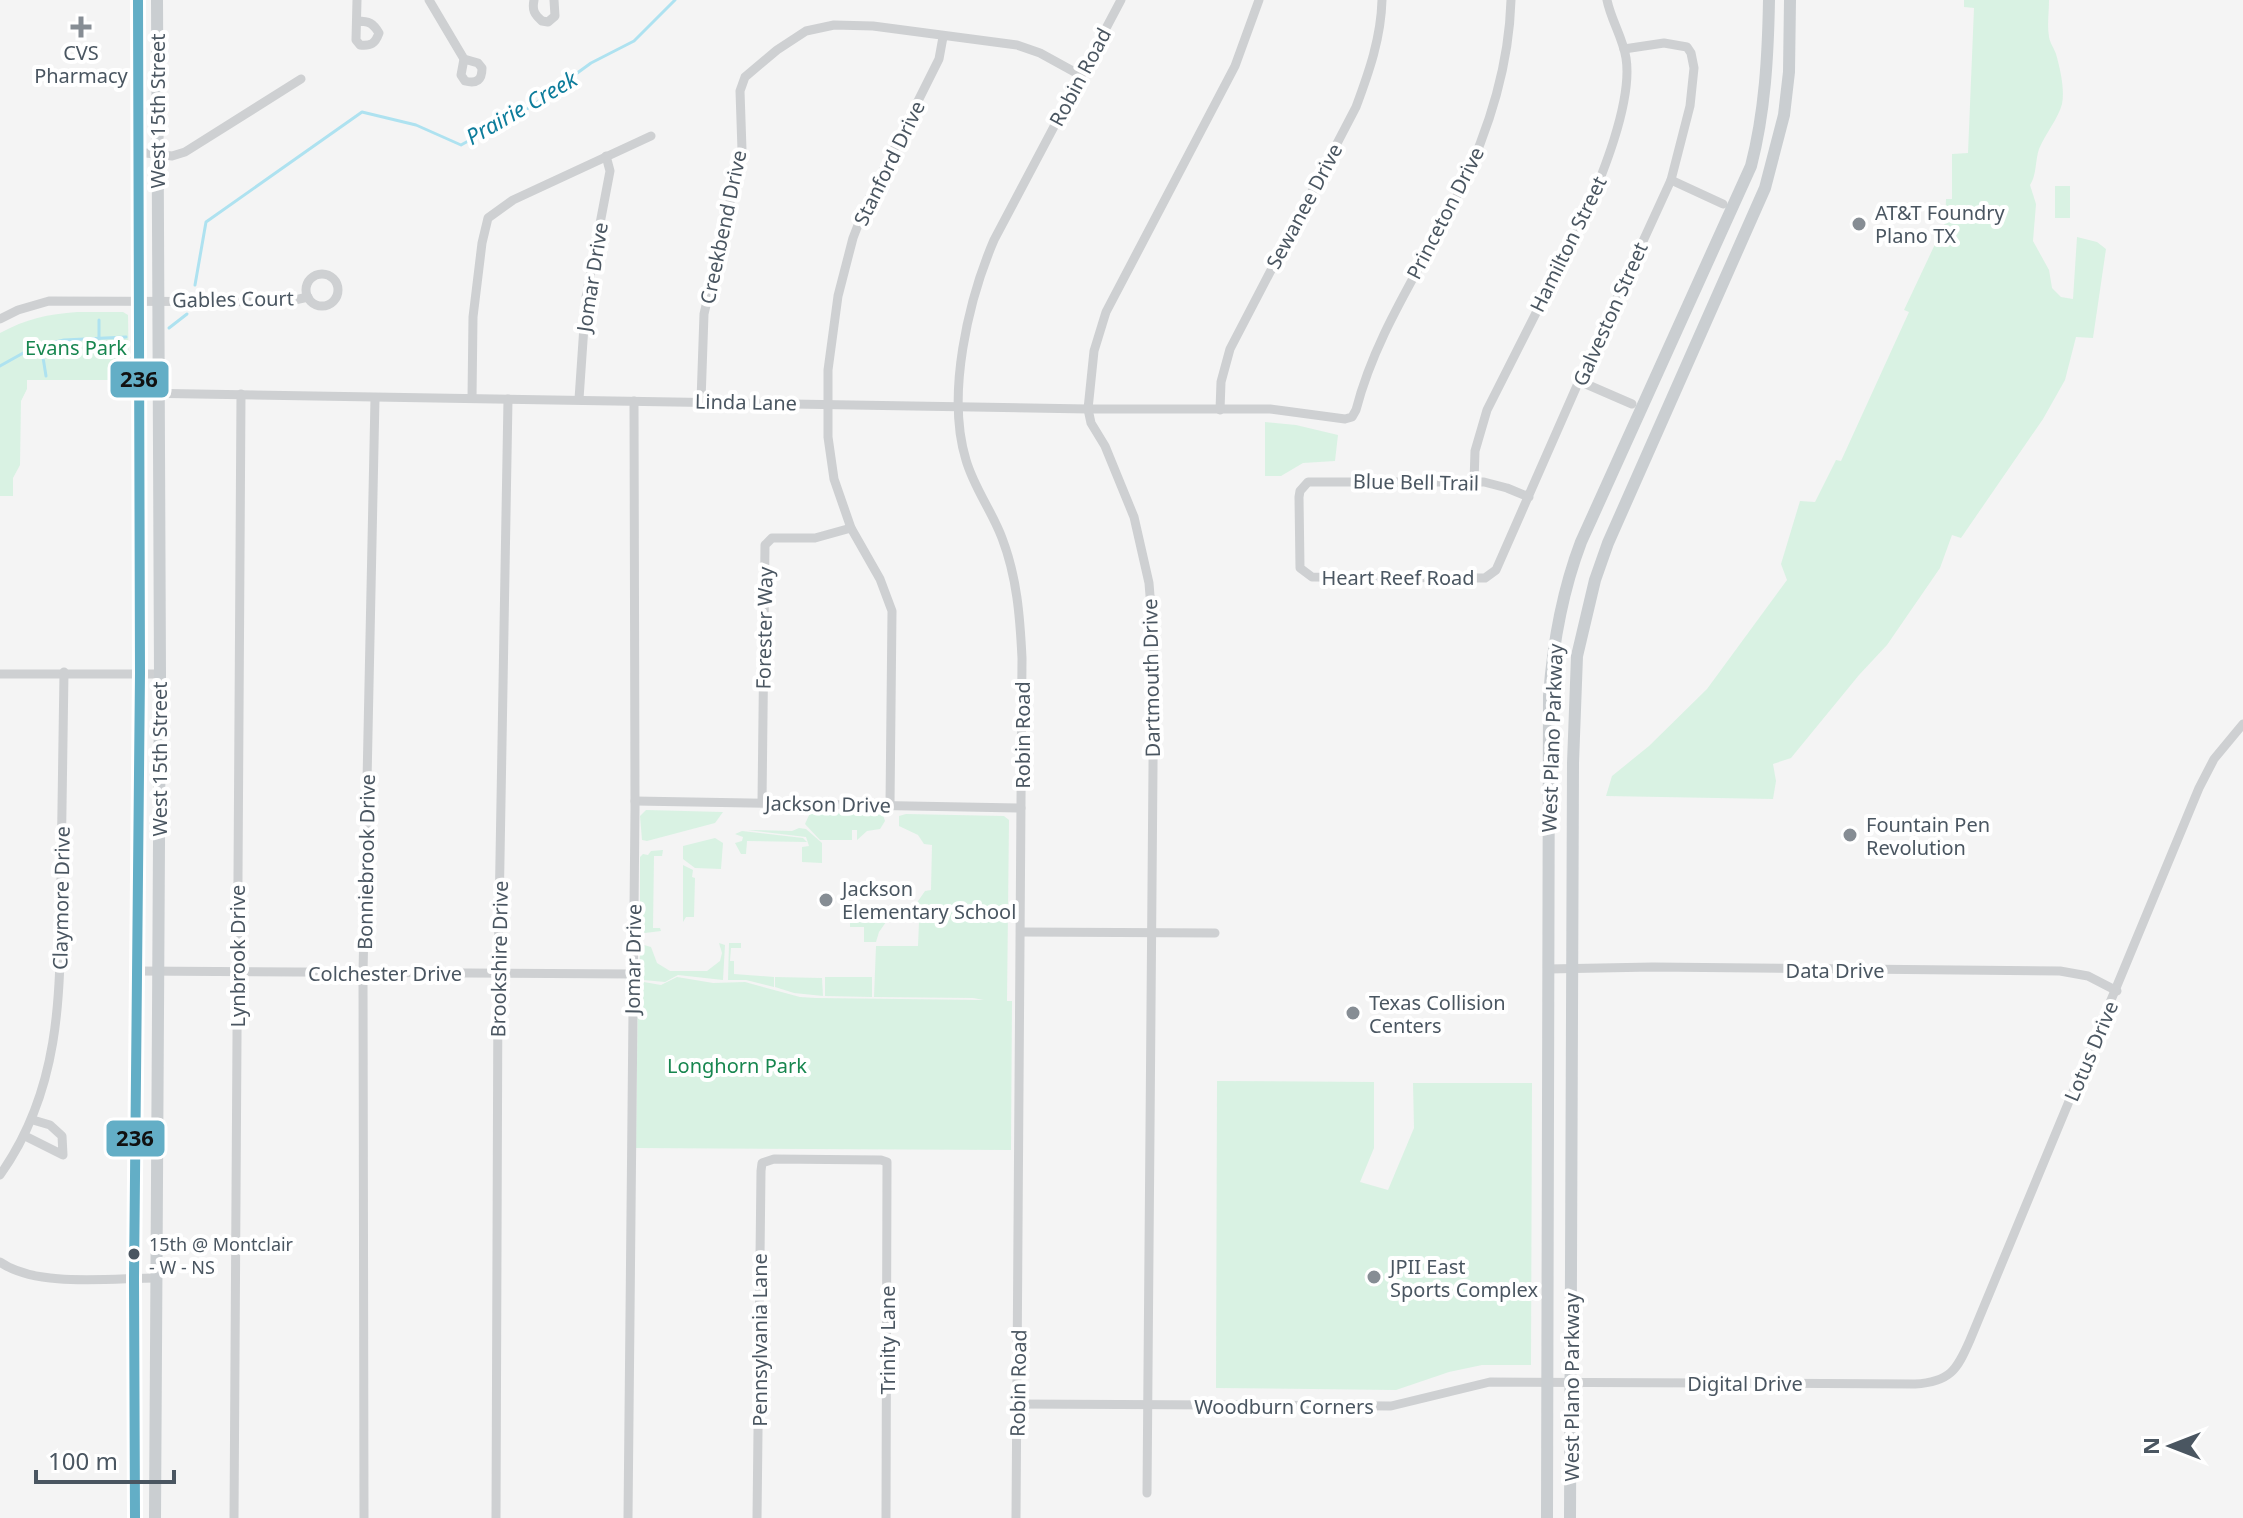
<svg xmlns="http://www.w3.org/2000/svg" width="2243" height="1518" viewBox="0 0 2243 1518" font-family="'Noto Sans',sans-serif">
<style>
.green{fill:#d9f2e3}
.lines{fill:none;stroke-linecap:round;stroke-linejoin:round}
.stream{stroke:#aee2f0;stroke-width:3}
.minor{stroke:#ced0d2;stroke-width:9}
.major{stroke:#caced1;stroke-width:12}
.bus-1-casing{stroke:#fff;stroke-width:16}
.bus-1{stroke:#63aec6;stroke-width:10}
.poi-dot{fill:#868d94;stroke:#fff;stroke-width:3}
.bus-dot{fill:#4a5661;stroke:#fff;stroke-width:3}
.labels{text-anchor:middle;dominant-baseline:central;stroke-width:8;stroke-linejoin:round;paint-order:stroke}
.bus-label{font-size:18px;fill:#4a5661;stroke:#fff;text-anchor:start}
.poi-label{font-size:20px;fill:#4a5661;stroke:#fff;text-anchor:start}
.street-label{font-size:20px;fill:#4a5661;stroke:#fff}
.park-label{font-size:20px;fill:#17864f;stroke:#fff}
.water-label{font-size:22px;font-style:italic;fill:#0c7c9b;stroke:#fff}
.line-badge{stroke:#fff;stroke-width:3}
.pale-badge-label{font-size:22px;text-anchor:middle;font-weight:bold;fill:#111}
</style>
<rect width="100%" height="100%" fill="#f4f4f4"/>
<g class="green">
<path d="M1964 0H2049C2049 13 2047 24 2049 37 2050 43 2054 48 2056 54 2060 68 2065 89 2062 104 2058 119 2045 134 2039 149 2035 161 2037 174 2030 185L2036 204 2033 241 2049 270 2052 288 2061 297 2073 299 2077 237 2097 242 2106 249 2093 338 2076 337 2065 380 2043 419 1961 538 1952 535 1940 568 1887 645 1859 675 1791 758 1773 764 1776 781 1773 799 1606 796 1612 776 1649 746 1707 689 1787 580 1781 564 1800 501 1815 502 1836 460 1841 461 1909 312 1904 310 1945 223 1946 199H1952V154L1968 153 1974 8 1964 7Z"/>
<rect x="2055" y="186" width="15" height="32"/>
<path d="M77 312H123L128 315 129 380H27V389L21 401 20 465 13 478V496H0V333C26 319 48 314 77 312Z"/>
<path d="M1265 422 1296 425 1338 435 1335 461 1303 463 1281 476H1265Z"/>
<path d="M646 810 723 812 715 823 647 841 642 840 640 816Z"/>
<path d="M810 813 876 814 883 815 885 821 880 829 867 831 857 840V830H852V840H820L805 824Z"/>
<path d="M906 814 1004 816 1009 820 1007 1001H1012L1011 1150 636 1148 638 981 661 985 677 977 713 983 745 982 800 997 816 998 984 1000 973 998 874 997 876 946H918L919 922 899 919 897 910 916 904 925 891 931 890 932 845 924 844 918 835 899 826V816Z"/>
<path d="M799 828 806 829 822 843V863L802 862V847L809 846 806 837 748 830 792 831Z"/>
<path d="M742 831 803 838 807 842 747 841 746 854H741L735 843 742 841 743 837 735 834Z"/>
<path d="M715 838 723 843 721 869 695 868 683 859V846Z"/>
<path d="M663 850 662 856H654L653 928H660L661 931 645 933 640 930V918L643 916H640V857L643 854 648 855 651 851Z"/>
<path d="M683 865 693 870 692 877 695 878 694 917H686L683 922Z"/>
<path d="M855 907 884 908 886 922 879 932 876 942H864V927H850V919L855 918Z"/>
<path d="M719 943 725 945 723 980 678 975 665 982 643 980 639 978 640 952 644 945 651 947 657 963 670 971H707L720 961 722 953Z"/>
<path d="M729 943H741V948H731L730 961H734V974L774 977V987L746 980H728Z"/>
<path d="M775 977 822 978 823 996 794 993 775 987Z"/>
<path d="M872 977V997L825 996V977Z"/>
<path d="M1217 1081 1374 1082V1148L1360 1182 1388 1190 1414 1128 1413 1083H1532L1531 1365H1482L1449 1372 1396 1390 1216 1388Z"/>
</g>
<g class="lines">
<g class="stream">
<path d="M195 285 206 222 362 112 416 125 461 145 532 106 591 63 634 41 675 0"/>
<path d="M99 320V339"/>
<path d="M169 328 187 314"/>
<path d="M41 345 46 376"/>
<path d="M0 366 34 347 64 340 126 337"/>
</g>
<g class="minor">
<path d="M357 0 356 40 360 45C371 46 375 44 379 33 373 23 369 21 357 21"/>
<path d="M429 0 464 59"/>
<path d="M534 0C532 10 534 14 542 21L548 22 555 16 554 0"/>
<path d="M464 59 478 63 482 68C482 80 477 84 465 81L461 75Z"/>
<path d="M137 152 172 156 185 152 301 79"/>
<path d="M1671 180 1723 204"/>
<circle cx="322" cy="290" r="16"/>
<path d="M0 319 18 310 49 301 286 302 308 297"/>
<path d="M1579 381 1632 404"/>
<path d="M138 393 1088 409H1270L1345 419 1352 417 1356 410C1376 332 1423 266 1458 194 1488 133 1509 69 1511 0"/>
<path d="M472 398 473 317 482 243 488 218 513 200 651 136"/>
<path d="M579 399 586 297 610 171 606 156"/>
<path d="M701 401 704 314 742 150 740 91 745 77 777 50 806 31 834 25 873 26 1017 45 1040 53 1080 75"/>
<path d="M1220 410 1221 382 1230 349 1356 107C1369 72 1381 38 1382 0"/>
<path d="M1474 482 1475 451 1487 410 1584 218C1601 178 1633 102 1626 58 1623 38 1611 20 1607 0"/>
<path d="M1529 497 1507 488 1484 482H1308L1300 491 1299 497 1300 568 1312 577 1485 578 1496 570 1579 381 1671 180 1690 106 1694 68 1691 53 1687 47 1664 43 1624 49"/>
<path d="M0 674H160"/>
<path d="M635 801 1021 808"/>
<path d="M762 802 765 545 772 538H815L851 528"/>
<path d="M890 805 892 611 880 579 851 528 834 479 828 437V370L838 296 853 238 865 207 939 59 943 37"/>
<path d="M1021 932 1215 933"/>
<path d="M1548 969 1653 967 2060 971 2088 976 2117 991"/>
<path d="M137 971 632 974"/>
<path d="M25 1136 63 1155 62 1136 50 1125 33 1120"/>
<path d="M0 1175C65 1084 60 982 61 875 62 807 63 740 64 672"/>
<path d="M0 1262C37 1288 112 1278 157 1278"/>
<path d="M1017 1404 1391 1406 1490 1382 1915 1384C1950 1382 1957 1370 1970 1340L2199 788 2214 759 2243 724"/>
<path d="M1147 1493 1154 646 1149 583 1134 517 1105 446 1091 423 1088 409 1094 351 1106 312 1235 66 1259 0"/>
<path d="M234 1518 241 394"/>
<path d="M364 1518 363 973 375 398"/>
<path d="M496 1518 498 973 508 399"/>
<path d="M628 1518 635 809 634 401"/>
<path d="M757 1518 761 1171 762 1163 774 1159 881 1160 887 1162 886 1518"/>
<path d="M1016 1518 1022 658C1020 617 1017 577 1002 538 992 511 974 488 966 460 946 395 968 301 994 240L1121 0"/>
</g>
<g class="major">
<path d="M135 1518 134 1278 140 673 138 0"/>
<path d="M155 1518 160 674 157 0"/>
<path d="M1547 1518 1549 696C1553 643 1562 592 1581 542L1751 166C1765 112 1768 56 1769 0"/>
<path d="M1570 1518 1573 763 1577 656 1595 580 1608 543 1765 188 1784 115 1789 72 1790 0"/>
</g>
<defs>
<path id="bus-1" d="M135 1518 134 1278 140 673 138 0"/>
</defs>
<use href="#bus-1" class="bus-1-casing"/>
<use href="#bus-1" class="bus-1"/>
</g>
<g class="poi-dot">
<path d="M77 15h8v8h8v8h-8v8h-8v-8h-8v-8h8z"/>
<circle cx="1859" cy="224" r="8"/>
<circle cx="1850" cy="835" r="8"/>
<circle cx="826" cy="900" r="8"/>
<circle cx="1353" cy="1013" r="8"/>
<circle cx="1374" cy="1277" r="8"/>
</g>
<circle class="bus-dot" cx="134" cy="1254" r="7"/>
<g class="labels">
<g class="bus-label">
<text x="149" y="1244">15th @ Montclair<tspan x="149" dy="23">- W - NS</tspan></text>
</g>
<g class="poi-label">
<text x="81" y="52" text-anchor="middle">CVS<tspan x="81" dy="23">Pharmacy</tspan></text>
<text x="1875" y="212">AT&amp;T Foundry<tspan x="1875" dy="23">Plano TX</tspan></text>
<text x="1866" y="824">Fountain Pen<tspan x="1866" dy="23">Revolution</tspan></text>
<text x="842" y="888">Jackson<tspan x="842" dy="23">Elementary School</tspan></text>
<text x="1369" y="1002">Texas Collision<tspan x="1369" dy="23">Centers</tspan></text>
<text x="1390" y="1266">JPII East<tspan x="1390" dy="23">Sports Complex</tspan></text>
</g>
<g class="street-label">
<text transform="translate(1080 77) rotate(-62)">Robin Road</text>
<text transform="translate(157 111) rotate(-90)">West 15th Street</text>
<text transform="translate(889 163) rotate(-64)">Stanford Drive</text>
<text transform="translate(1304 206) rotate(-62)">Sewanee Drive</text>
<text transform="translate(1445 213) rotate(-63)">Princeton Drive</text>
<text transform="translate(723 227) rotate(-78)">Creekbend Drive</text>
<text transform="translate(1568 244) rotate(-64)">Hamilton Street</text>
<text transform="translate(592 277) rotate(-81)">Jomar Drive</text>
<text transform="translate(233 299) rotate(-1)">Gables Court</text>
<text transform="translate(1610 314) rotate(-66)">Galveston Street</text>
<text transform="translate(746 402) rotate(1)">Linda Lane</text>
<text transform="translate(1416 482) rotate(1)">Blue Bell Trail</text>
<text x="1398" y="577">Heart Reef Road</text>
<text transform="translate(764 628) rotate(-89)">Forester Way</text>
<text transform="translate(1151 678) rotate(-91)">Dartmouth Drive</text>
<text transform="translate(1022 735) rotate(-90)">Robin Road</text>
<text transform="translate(1552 738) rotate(-88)">West Plano Parkway</text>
<text transform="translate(159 759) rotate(-90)">West 15th Street</text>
<text transform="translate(828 804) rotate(1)">Jackson Drive</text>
<text transform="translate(366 862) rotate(-89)">Bonniebrook Drive</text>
<text transform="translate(61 898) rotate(-89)">Claymore Drive</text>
<text transform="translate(237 956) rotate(-90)">Lynbrook Drive</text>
<text transform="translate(499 959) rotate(-89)">Brookshire Drive</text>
<text transform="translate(633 959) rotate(-89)">Jomar Drive</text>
<text x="1835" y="970">Data Drive</text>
<text x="385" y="973">Colchester Drive</text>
<text transform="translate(2091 1051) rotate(-67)">Lotus Drive</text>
<text transform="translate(759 1340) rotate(-90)">Pennsylvania Lane</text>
<text transform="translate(887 1340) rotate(-90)">Trinity Lane</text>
<text transform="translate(1018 1383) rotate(-89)">Robin Road</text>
<text x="1745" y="1383">Digital Drive</text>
<text transform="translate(1571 1387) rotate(-90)">West Plano Parkway</text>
<text x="1284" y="1406">Woodburn Corners</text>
</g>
<g class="park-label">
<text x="76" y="347">Evans Park</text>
<text x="737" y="1065">Longhorn Park</text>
</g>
<g class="water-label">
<text transform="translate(521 107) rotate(-30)">Prairie Creek</text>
</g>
</g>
<g class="line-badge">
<rect x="109" y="360" width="61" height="39" rx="8" fill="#63aec6"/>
<rect x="105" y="1119" width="61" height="39" rx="8" fill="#63aec6"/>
</g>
<g class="pale-badge-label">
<text x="139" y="387">236</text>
<text x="135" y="1146">236</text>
</g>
<g transform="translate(2171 1446) rotate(270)" stroke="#ffffff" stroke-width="6" paint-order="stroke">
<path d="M0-6L14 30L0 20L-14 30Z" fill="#4a5661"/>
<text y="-12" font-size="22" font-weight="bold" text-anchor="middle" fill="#4a5661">N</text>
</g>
<path d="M36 1470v12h138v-12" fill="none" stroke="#4a5661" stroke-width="4"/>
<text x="48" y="1470" font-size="24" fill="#4a5661" stroke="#ffffff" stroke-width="6" paint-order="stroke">100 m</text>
</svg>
